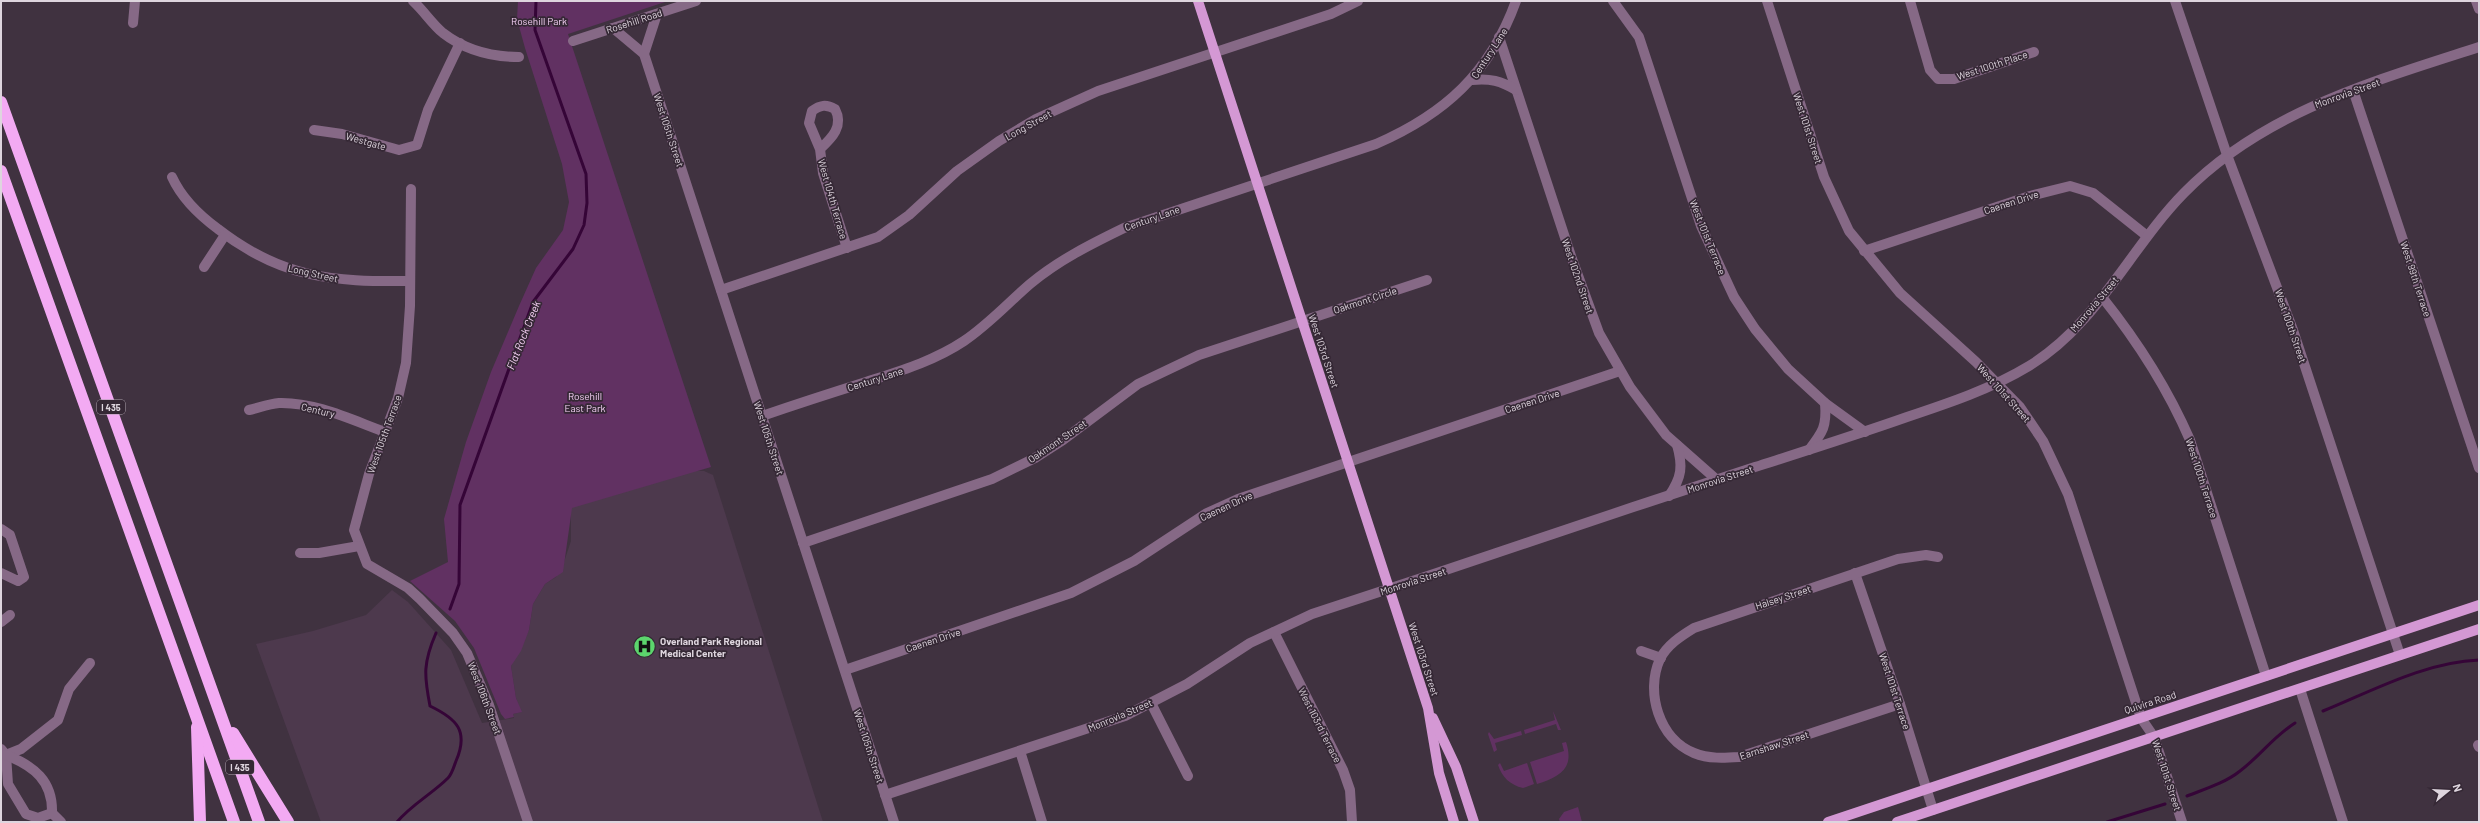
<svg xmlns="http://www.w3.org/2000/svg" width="2480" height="823" viewBox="0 0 2480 823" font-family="Barlow,sans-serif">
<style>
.built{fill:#4d394d}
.green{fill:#613162}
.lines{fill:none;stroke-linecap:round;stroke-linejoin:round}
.stream{stroke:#350537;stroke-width:3}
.minor{stroke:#866986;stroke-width:10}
.major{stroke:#d498d4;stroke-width:10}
.highway{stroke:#f3aaf3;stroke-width:12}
.labels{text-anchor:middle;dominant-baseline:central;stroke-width:3.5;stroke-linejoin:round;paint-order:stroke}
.shield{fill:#352835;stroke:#aba1ab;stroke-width:1}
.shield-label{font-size:9px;font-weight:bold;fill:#ded5de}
.park-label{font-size:10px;fill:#f4d0f4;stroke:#352835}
.street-label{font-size:10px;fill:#ded5de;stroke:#352835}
.poi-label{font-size:10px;font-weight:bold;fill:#ded5de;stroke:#352835;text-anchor:start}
.water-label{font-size:11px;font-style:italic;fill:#f9d4f8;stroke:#352835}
</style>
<rect width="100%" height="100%" fill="#403240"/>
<path class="built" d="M692 471H704L713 475 823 822H321L256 644 313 631 366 615 392 590 408 602 451 650 482 723 514 718 513 714 521 712 516 698 511 666 529 630 533 604 545 584 556 577 563 565 571 541V507Z"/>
<g class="green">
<path d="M518 1H668L568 34 711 467 572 508 563 572 545 584 533 604 529 630 521 651 511 666 516 698 522 712 513 714 514 717 505 719 501 714 474 648 455 621 410 581 448 562 444 519 466 442 491 372 519 306 536 268 563 230 569 202 562 164 525 48 517 19Z"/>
<path d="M1553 711 1561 730H1558L1556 724 1525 734 1524 730 1555 720Z"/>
<path d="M1521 731 1522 735 1495 743 1497 750 1494 752 1488 734 1489 732 1494 739Z"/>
<path d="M1566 742C1575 769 1559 777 1537 784L1530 762 1564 751 1562 743Z"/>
<path d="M1500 763 1504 771 1527 763 1534 784 1523 788C1510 785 1502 777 1498 765Z"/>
<path d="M1578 807 1582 822H1560L1559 819 1564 812Z"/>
</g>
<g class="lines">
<g class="stream">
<path d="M450 609 459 584 460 505 533 302 573 249 584 225 587 203 586 174 535 30 536 1"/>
<path d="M2323 711C2372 691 2425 662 2479 660"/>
<path d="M2187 796C2205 789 2225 783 2240 771 2260 756 2273 737 2295 723"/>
<path d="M397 822C412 804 432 794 448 778 452 774 454 766 456 761 469 731 457 719 430 706 424 675 423 663 436 633"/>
<path d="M2107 822 2165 804"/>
</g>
<g class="minor">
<path d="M413 1C424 11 432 24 443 33 465 50 491 57 519 57"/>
<path d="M1613 1 1639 37 1701 226 1734 297 1755 329 1788 369 1825 403 1865 432"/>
<path d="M1767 1 1824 177 1849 231 1900 293 1976 362 2020 407 2043 441 2068 494 2141 718 2154 737 2182 822"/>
<path d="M1910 1 1930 70 1938 79H1954L2034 52"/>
<path d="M2175 1 2227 155 2293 330 2400 655"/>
<path d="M2476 1 2479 9"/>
<path d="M133 23 135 1"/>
<path d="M613 28 644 54 894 822"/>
<path d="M1499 37 1572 259 1599 333 1630 387 1666 435 1717 480"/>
<path d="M573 41 696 1"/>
<path d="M644 54 657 14"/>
<path d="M1472 80C1490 78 1501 81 1516 90"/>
<path d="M2353 90 2479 468"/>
<path d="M314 130 342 134 399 150 417 145 428 110 460 43"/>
<path d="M820 149C832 138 844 126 835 109 826 104 820 105 812 111L809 123 820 149 823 173 847 248"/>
<path d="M172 177C182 199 199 215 218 229 281 278 332 282 410 281"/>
<path d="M411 189 410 306 406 363 398 398 369 474 354 530 367 564 408 588 420 599 453 633 467 653 489 705 528 822"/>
<path d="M1864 251 2030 196 2070 186 2093 193 2147 236"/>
<path d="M204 267 225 235"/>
<path d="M721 290 878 237 909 215 957 171 999 141 1036 119 1098 91 1331 14 1358 1"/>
<path d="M2102 297C2138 342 2167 387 2190 440L2266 676"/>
<path d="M249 410C258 408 269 404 279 403 315 402 352 420 385 432"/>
<path d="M762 416C797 404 831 393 866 382 900 371 934 361 964 341 988 325 1008 303 1030 284 1059 260 1091 244 1124 228L1376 144C1445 114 1490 73 1516 1"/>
<path d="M1809 450C1823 432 1827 426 1825 403"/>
<path d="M1669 496C1682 477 1683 466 1677 445"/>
<path d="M1 529 10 535 24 577 18 581 1 573"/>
<path d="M803 543 992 479 1035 458 1063 440 1138 384 1199 355 1427 280"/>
<path d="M300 553H319L359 546"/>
<path d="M1855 573 1900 704 1933 810"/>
<path d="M1 622 10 615"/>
<path d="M1274 632 1343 770 1350 790 1352 822"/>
<path d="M1641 651 1661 658"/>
<path d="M845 670 1071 593 1134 561 1207 513 1238 499 1620 371"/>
<path d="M2300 689 2343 822"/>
<path d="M1151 703 1188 776"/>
<path d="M1900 704 1739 757C1724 758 1709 759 1694 753 1659 739 1645 692 1660 659 1667 645 1681 636 1694 628L1898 559 1926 555 1938 557"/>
<path d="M2478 745 2479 747"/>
<path d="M1 749 6 755 8 784 26 814 38 818 52 813"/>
<path d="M1020 751 1042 822"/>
<path d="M6 755 21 749 58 720 69 689 90 663"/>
<path d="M6 755C34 766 53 781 52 813L61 822"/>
<path d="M885 795 1125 716 1187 684 1250 643 1312 614C1460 566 1607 515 1755 467 1805 451 1856 435 1907 417 1949 403 1991 389 2029 366 2097 325 2130 248 2184 193 2263 112 2374 81 2479 47"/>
</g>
<g class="major">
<path d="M1198 1 1428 708 1439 773 1454 822"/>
<path d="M1433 718 1456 767 1474 822"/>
<path d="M1828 822 2479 605"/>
<path d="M1897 822 2479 629"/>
</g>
<g class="highway">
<path d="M1 102 259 822"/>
<path d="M1 171 234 822"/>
<path d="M197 727 200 822"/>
<path d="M233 733 288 822"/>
</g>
</g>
<defs>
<symbol id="hospital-disc" viewBox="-11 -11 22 22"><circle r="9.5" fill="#5cd56d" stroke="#352835"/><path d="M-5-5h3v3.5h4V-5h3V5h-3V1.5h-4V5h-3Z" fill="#111"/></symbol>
</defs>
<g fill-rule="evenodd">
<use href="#hospital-disc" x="632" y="634" width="25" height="25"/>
</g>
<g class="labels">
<g class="shield">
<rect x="97" y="400" width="28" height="14" rx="3"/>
<rect x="226" y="760" width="28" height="14" rx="3"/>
</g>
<g class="shield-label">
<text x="111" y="407">I 435</text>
<text x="240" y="767">I 435</text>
</g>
<g class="park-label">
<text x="539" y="21">Rosehill Park</text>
<text x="585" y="396">Rosehill<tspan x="585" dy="12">East Park</tspan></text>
</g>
<g class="street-label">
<text transform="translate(634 21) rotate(-18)">Rosehill Road</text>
<text transform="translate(1489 53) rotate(-57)">Century Lane</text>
<text transform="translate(1992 65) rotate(-18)">West 100th Place</text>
<text transform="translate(2347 93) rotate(-20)">Monrovia Street</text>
<text transform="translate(1028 125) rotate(-29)">Long Street</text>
<text transform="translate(1808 128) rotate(72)">West 101st Street</text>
<text transform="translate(669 130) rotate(72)">West 105th Street</text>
<text transform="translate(366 141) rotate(16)">Westgate</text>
<text transform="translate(833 199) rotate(74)">West 104th Terrace</text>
<text transform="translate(2011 202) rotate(-18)">Caenen Drive</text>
<text transform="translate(1152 218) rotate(-19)">Century Lane</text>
<text transform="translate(1708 237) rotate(68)">West 101st Terrace</text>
<text transform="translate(313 273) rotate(13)">Long Street</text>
<text transform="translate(1578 276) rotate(71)">West 102nd Street</text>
<text transform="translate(2416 279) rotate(72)">West 99th Terrace</text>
<text transform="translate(1365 300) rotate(-18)">Oakmont Circle</text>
<text transform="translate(2094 304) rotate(-50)">Monrovia Street</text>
<text transform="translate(2291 326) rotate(71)">West 100th Street</text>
<text transform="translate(1324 351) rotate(72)">West 103rd Street</text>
<text transform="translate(875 379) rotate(-18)">Century Lane</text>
<text transform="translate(2004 393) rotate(48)">West 101st Street</text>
<text transform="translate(1532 401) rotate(-18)">Caenen Drive</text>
<text transform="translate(318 410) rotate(13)">Century</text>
<text transform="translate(384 434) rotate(-70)">West 105th Terrace</text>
<text transform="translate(769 438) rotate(72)">West 105th Street</text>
<text transform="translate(1057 441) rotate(-34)">Oakmont Street</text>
<text transform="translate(2202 478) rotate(72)">West 100th Terrace</text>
<text transform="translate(1720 479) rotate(-18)">Monrovia Street</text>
<text transform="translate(1226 506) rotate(-25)">Caenen Drive</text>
<text transform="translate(1413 581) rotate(-18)">Monrovia Street</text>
<text transform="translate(1783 597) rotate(-18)">Halsey Street</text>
<text transform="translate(933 640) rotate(-18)">Caenen Drive</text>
<text transform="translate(1424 659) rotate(72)">West 103rd Street</text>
<text transform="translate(1895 691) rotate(72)">West 101st Terrace</text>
<text transform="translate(485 698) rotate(69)">West 106th Street</text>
<text transform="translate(2150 702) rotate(-18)">Quivira Road</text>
<text transform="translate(1120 715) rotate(-23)">Monrovia Street</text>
<text transform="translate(1320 725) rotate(63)">West 103rd Terrace</text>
<text transform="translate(1774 745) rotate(-18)">Earnshaw Street</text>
<text transform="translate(869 746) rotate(72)">West 105th Street</text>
<text transform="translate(2167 775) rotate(72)">West 101st Street</text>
</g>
<g class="poi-label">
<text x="660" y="641">Overland Park Regional<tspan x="660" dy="12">Medical Center</tspan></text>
</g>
<g class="water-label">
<text transform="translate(523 335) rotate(-68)">Flat Rock Creek</text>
</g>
</g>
<rect width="2480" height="823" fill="none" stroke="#ded5de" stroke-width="4"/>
<g transform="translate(2448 791) rotate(72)" stroke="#352835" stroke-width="3" paint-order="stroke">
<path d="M0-3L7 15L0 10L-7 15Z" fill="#ded5de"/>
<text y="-6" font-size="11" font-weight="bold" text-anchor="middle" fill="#ded5de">N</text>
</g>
</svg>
